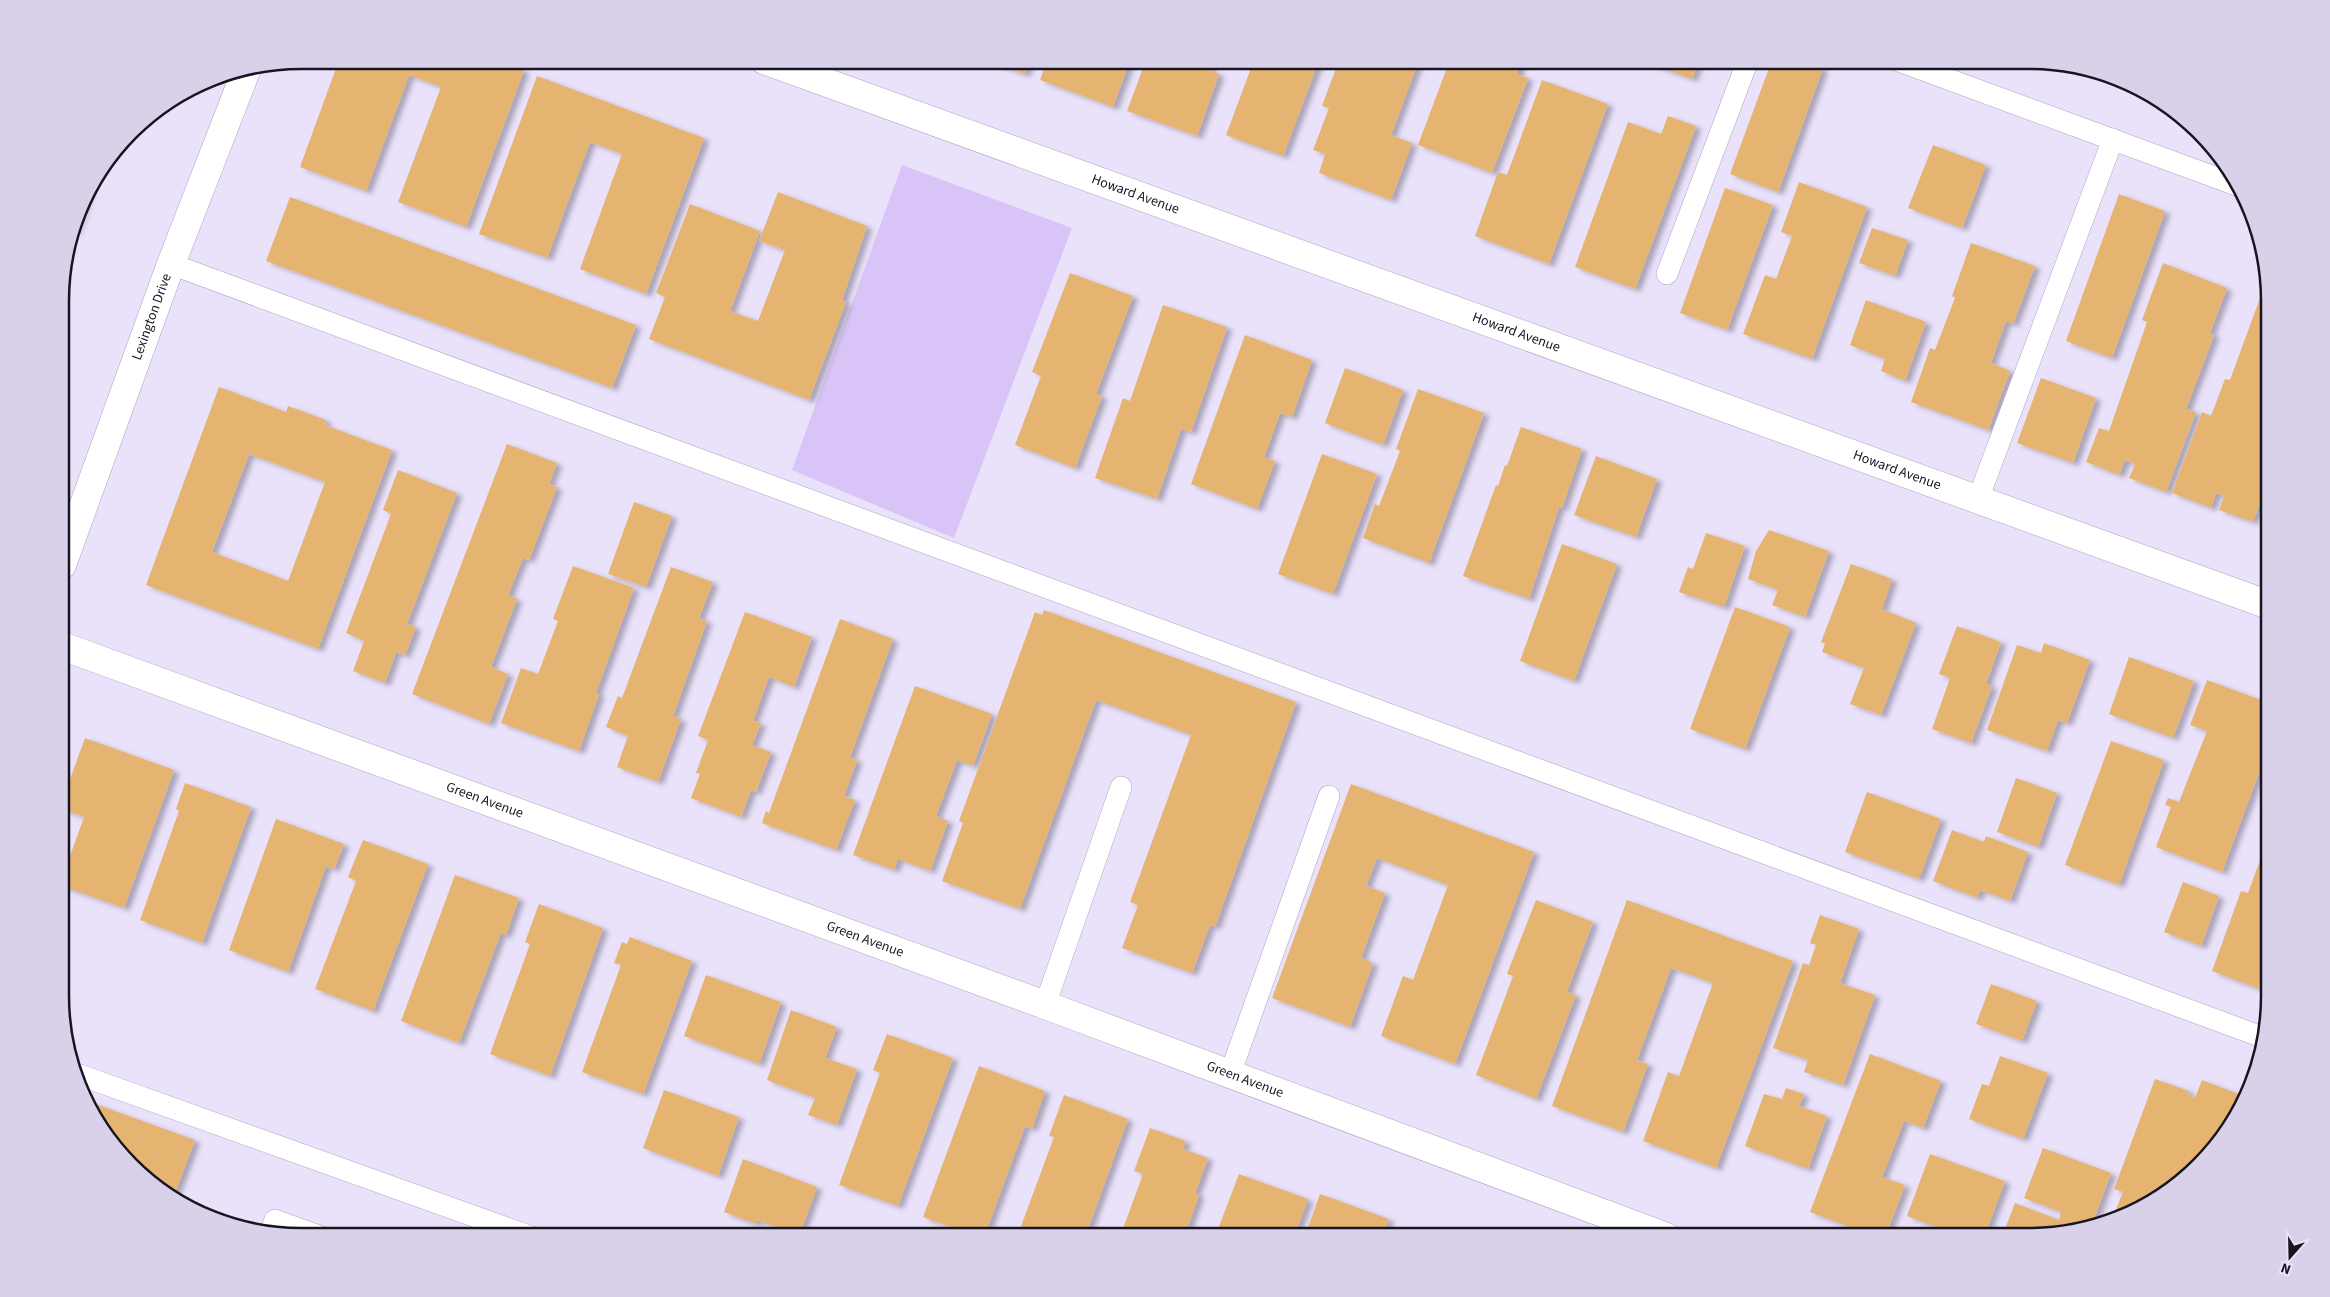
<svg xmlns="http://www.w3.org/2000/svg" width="2330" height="1297" viewBox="0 0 2330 1297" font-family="'Source Sans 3',sans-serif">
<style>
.green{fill:#d8c4f7}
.building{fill:#e6b471;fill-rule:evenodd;filter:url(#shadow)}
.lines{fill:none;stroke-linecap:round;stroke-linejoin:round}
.service-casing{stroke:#aea3c1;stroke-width:22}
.minor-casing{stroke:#aea3c1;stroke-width:29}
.tertiary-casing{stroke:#aea3c1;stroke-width:29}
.service{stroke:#fff;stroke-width:21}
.minor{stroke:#fff;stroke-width:28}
.tertiary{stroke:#fff;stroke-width:28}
.labels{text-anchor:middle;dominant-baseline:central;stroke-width:4;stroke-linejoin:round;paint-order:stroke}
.street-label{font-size:14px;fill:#191520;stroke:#eae1fb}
.rim{fill:none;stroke:#191520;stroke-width:2.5}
</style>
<defs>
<filter id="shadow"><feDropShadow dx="5.5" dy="3" stdDeviation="2.5" flood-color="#0004"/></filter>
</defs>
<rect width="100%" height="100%" fill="#eae1fb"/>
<path class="green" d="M902 165 1072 228 954 538 792 470Z"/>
<g class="building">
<path d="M339 60H496L524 70 466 227 398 202 441 87 409 75 366 191 300 167Z"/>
<path d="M986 60H1030L1025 74Z"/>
<path d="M1047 60H1130L1113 107 1040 80Z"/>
<path d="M1146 60H1212L1209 70 1219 74 1197 136 1127 111Z"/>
<path d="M1254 60H1319L1283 156 1226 135Z"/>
<path d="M1339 60H1419L1391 135 1412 143 1391 200 1319 173 1325 154 1313 150 1329 108 1322 106Z"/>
<path d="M1444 60H1522L1517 74 1528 78 1492 173 1418 145 1449 62Z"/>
<path d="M1641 60H1699L1692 79Z"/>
<path d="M1772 60H1800L1823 68 1778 192 1730 174Z"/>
<path d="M537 76 704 138 646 294 580 269 622 154 590 142 547 258 479 234Z"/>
<path d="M1542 80 1608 104 1549 264 1475 236 1498 172 1507 175Z"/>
<path d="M1668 116 1696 126 1635 289 1575 267 1628 122 1661 134Z"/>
<path d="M1933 145 1986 165 1962 228 1908 208Z"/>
<path d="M1799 182 1867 207 1812 359 1743 334 1765 275 1776 279 1792 236 1781 232Z"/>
<path d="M90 187 75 233 73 232 85 194Z"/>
<path d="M1725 188 1773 205 1727 330 1680 313Z"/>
<path d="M778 192 867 226 842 300 846 302 809 400 649 339 665 297 656 293 690 204 760 231 730 311 758 321 785 250 759 241Z"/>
<path d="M2119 194 2165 211 2112 358 2066 341Z"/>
<path d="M290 197 636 325 612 388 266 261Z"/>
<path d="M1872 228 1908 240 1895 276 1859 263Z"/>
<path d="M1971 243 2035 266 2013 324 2006 321 1991 363 2010 371 1988 430 1911 402 1930 348 1935 350 1955 298 1952 296Z"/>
<path d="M2163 263 2227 288 2210 333 2214 335 2186 409 2196 412 2166 492 2129 478 2135 464 2125 460 2119 475 2086 462 2099 428 2109 431 2147 322 2142 320Z"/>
<path d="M1070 273 1133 296 1096 394 1102 396 1075 468 1015 445 1041 376 1032 372Z"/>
<path d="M2260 298 2269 302V478L2253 522 2219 510 2224 496 2216 493 2211 508 2172 493 2202 412 2211 416 2225 379 2230 380Z"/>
<path d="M1866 300 1926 322 1905 381 1881 371 1885 359 1850 345Z"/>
<path d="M1163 305 1227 327 1191 432 1181 429 1157 499 1095 478 1123 398 1130 401Z"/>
<path d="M1245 335 1312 360 1292 417 1280 413 1264 457 1275 461 1257 509 1191 484Z"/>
<path d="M1345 368 1403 390 1383 445 1325 423Z"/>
<path d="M2041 378 2096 398 2073 463 2017 443Z"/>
<path d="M219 387 286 412 288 406 326 420 325 425 392 450 318 649 146 585ZM249 454 325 482 288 581 212 552Z"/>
<path d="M1418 389 1484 413 1429 563 1363 538 1375 504 1379 506 1400 451 1396 449Z"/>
<path d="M1521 427 1582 449 1562 508 1559 507 1529 599 1463 576 1496 485 1498 486 1505 465 1507 466Z"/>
<path d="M507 444 557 463 549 484 557 487 529 560 523 558 508 595 517 599 491 667 508 674 489 724 412 694Z"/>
<path d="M1322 454 1377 474 1333 594 1278 574Z"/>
<path d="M1596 456 1657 479 1636 537 1574 515Z"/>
<path d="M398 470 457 493 407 624 416 627 405 655 396 652 385 683 353 671 364 641 346 633 391 514 383 510Z"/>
<path d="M634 502 672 516 646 587 608 574Z"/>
<path d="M1769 530 1829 551 1805 617 1772 605 1778 590 1748 579 1756 551Z"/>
<path d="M1706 533 1745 546 1724 607 1679 592 1688 567 1693 569Z"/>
<path d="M1562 544 1617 564 1574 681 1520 661Z"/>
<path d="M1851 564 1892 579 1882 609 1916 623 1881 715 1850 704 1864 668 1822 652 1825 644 1821 642Z"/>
<path d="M573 566 634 588 596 693 599 694 579 751 501 723 521 668 538 674 558 621 553 619Z"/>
<path d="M671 567 713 582 699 618 707 621 673 716 681 719 658 782 617 767 628 736 606 727 618 696 622 698Z"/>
<path d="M1735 607 1790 627 1745 749 1690 729Z"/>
<path d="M1044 610 1296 702 1215 927 1210 925 1192 973 1122 948 1138 905 1130 902 1191 735 1096 700 1020 909 942 881 963 823 959 821 1035 612 1042 615Z"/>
<path d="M745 612 812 637 794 687 769 677 753 721 761 723 752 745 771 752 756 792 751 790 741 817 691 798 700 774 696 773 708 740 698 736Z"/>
<path d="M840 619 893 639 850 757 857 760 844 796 855 800 836 850 762 823 766 811 769 813Z"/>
<path d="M1957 626 2001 642 1986 684 1992 686 1971 743 1932 729 1950 678 1939 674Z"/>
<path d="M2044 643 2090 660 2067 723 2058 720 2047 751 1987 730 2017 645 2041 653Z"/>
<path d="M2129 657 2194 681 2173 738 2109 714Z"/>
<path d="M2207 680 2269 703 2268 724H2269V746L2222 872 2156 847 2171 807 2165 805 2168 798 2179 802 2207 731 2190 725Z"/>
<path d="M915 686 992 714 973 766 957 760 936 816 948 821 930 871 898 859 894 870 853 855Z"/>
<path d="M85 738 174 770 124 908 62 886V878L84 817 62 809V801Z"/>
<path d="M2111 741 2164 760 2119 885 2065 865Z"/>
<path d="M2016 778 2057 793 2038 847 1997 832Z"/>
<path d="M185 783 251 807 202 943 140 920 179 811 176 809Z"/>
<path d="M1351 784 1534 852 1455 1064 1381 1036 1403 976 1413 980 1448 885 1377 858 1366 886 1385 893 1361 958 1373 963 1350 1027 1272 998Z"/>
<path d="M1867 792 1941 819 1919 879 1845 852Z"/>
<path d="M276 819 344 844 334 869 326 866 288 972 229 950Z"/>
<path d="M1952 830 1984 842 1986 836 2028 852 2010 901 1980 890 1977 898 1933 881Z"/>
<path d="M2269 836V970L2262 990 2212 971 2241 891 2248 893Z"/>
<path d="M363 840 428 864 373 1011 315 989 356 881 348 877Z"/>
<path d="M455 875 519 898 506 935 501 933 459 1043 401 1021Z"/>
<path d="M2183 882 2219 896 2201 946 2164 932Z"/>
<path d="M1536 900 1593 922 1567 992 1576 995 1536 1099 1476 1075 1513 976 1507 974Z"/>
<path d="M1627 900 1793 961 1716 1168 1643 1141 1668 1072 1679 1076 1713 983 1671 968 1637 1060 1648 1064 1623 1132 1552 1106Z"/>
<path d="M539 904 603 928 550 1076 490 1054 530 944 525 942Z"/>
<path d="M1820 915 1859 929 1840 983 1875 995 1843 1085 1804 1072 1808 1060 1773 1048 1803 963 1809 965 1816 945 1810 943Z"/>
<path d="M630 937 692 961 643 1094 582 1072 621 965 614 963 622 942 627 944Z"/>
<path d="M706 975 781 1002 759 1064 684 1036Z"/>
<path d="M1991 984 2037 1001 2022 1041 1976 1024Z"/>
<path d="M791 1010 837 1027 825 1058 857 1069 837 1125 808 1115 815 1098 767 1080Z"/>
<path d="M887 1034 953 1058 898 1206 839 1185 880 1073 873 1070Z"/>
<path d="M1870 1054 1941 1081 1923 1128 1904 1121 1882 1177 1905 1185 1885 1237H1876L1810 1212Z"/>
<path d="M2000 1056 2048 1073 2023 1139 1969 1119 1982 1084 1989 1086Z"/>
<path d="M979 1066 1045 1091 1032 1129 1025 1126 984 1237H978L923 1217Z"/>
<path d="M2155 1079 2189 1091 2188 1095 2195 1098 2202 1080 2244 1096 2238 1116 2163 1197 2111 1222 2123 1192 2114 1189Z"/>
<path d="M1786 1088 1804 1094 1799 1106 1827 1116 1808 1169 1745 1146 1764 1094 1782 1099Z"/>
<path d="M664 1090 739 1117 718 1176 643 1148Z"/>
<path d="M1064 1095 1128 1119 1085 1237H1017L1054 1137 1049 1136Z"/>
<path d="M90 1102 195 1140 173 1198 100 1130Z"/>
<path d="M1150 1128 1186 1141 1183 1149 1208 1158 1195 1193 1199 1195 1184 1237H1120L1143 1174 1134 1171Z"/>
<path d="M2043 1148 2111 1173 2091 1227 2045 1236 2002 1237 2015 1203 2059 1220 2061 1212 2024 1198Z"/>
<path d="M1930 1154 2005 1181 1984 1237H1972L1960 1232 1959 1236 1907 1216Z"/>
<path d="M743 1159 817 1187 799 1236 757 1220 756 1224 724 1212Z"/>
<path d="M1239 1174 1308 1199 1294 1237H1215Z"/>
<path d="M1320 1194 1389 1219 1382 1237H1312L1314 1232 1307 1230Z"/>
<path d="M761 1228 785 1237H758Z"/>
</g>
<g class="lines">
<defs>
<g id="service">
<path d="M1896 60 2239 186"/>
<path d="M171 264 2262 1037"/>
<path d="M1667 274 1748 60"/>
<path d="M1978 499 2113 139"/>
<path d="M1045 1005 1121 787"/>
<path d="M1230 1074 1329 796"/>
<path d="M80 1075 532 1237"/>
<path d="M270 1233 275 1220 322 1237"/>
</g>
<g id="minor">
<path id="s1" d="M764 60 2269 605"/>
<path id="s2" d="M62 646 1045 1005 1667 1237"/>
</g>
<g id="tertiary">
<path id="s3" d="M62 565 171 264 246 71"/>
</g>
</defs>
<use href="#service" class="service-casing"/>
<use href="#minor" class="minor-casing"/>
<use href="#tertiary" class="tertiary-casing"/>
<use href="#service" class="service"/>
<use href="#minor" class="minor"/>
<use href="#tertiary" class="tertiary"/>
</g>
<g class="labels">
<g class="street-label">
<text stroke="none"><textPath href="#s1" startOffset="395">Howard Avenue</textPath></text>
<text stroke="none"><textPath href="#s3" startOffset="264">Lexington Drive</textPath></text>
<text stroke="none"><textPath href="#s1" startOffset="800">Howard Avenue</textPath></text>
<text stroke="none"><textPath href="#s1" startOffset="1205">Howard Avenue</textPath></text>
<text stroke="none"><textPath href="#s2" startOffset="450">Green Avenue</textPath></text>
<text stroke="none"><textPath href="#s2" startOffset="855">Green Avenue</textPath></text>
<text stroke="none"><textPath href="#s2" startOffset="1260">Green Avenue</textPath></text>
</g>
</g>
<path d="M0 0H2330V1297H0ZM301 69H2029A232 232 0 0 1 2261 301V996A232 232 0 0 1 2029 1228H301A232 232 0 0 1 69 996V301A232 232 0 0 1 301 69Z" fill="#d9d1e9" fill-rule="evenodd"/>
<path class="rim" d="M301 69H2029A232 232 0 0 1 2261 301V996A232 232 0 0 1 2029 1228H301A232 232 0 0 1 69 996V301A232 232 0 0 1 301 69Z"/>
<g transform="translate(2290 1257) rotate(200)" stroke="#eae1fb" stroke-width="4" paint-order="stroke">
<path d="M0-4L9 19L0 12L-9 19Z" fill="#191520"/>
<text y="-8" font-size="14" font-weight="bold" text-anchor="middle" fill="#191520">N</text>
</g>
</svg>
